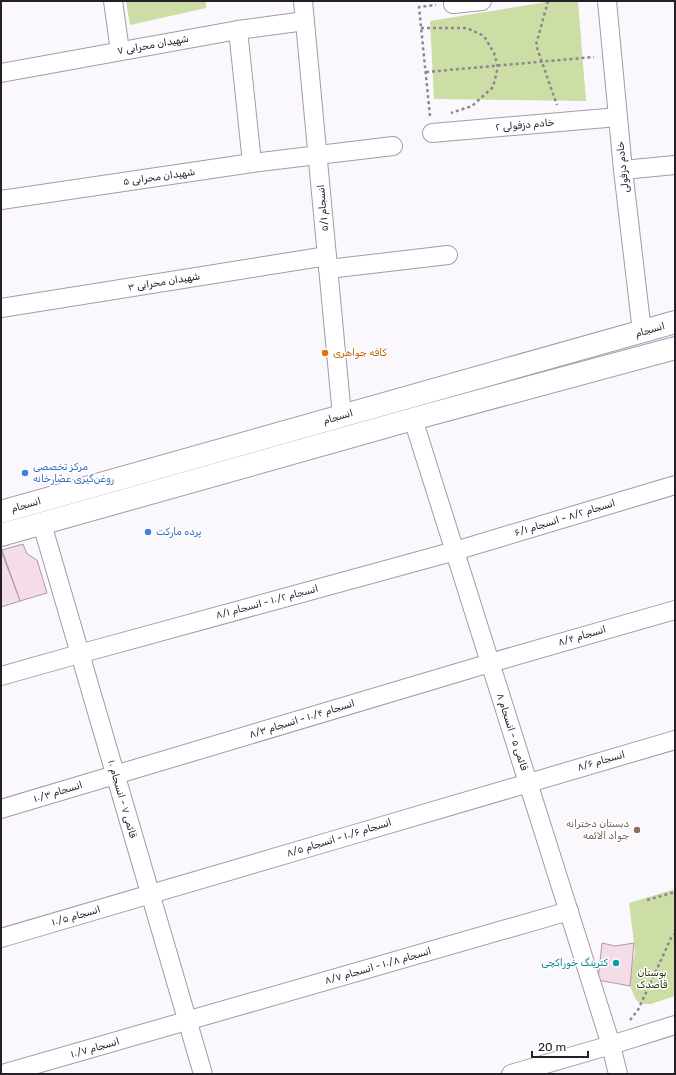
<svg xmlns="http://www.w3.org/2000/svg" width="676" height="1075" viewBox="0 0 676 1075" font-family="Rubik,'Noto Sans Arabic',sans-serif">
<style>
.green{fill:#ccdea6}
.building{fill:#f5dce9;stroke:#b098a4}
.lines{fill:none;stroke-linecap:round;stroke-linejoin:round}
.minor-casing{stroke:#a599ae;stroke-width:20}
.major-casing{stroke:#a599ae;stroke-width:24}
.path{stroke:#8b888e;stroke-width:2.5;stroke-dasharray:3 3;stroke-linecap:butt}
.minor{stroke:#fff;stroke-width:18}
.major{stroke:#fff;stroke-width:22}
.food-dot{fill:#e8710a;stroke:#fff;stroke-width:1.5}
.shop-dot{fill:#3f7fe0;stroke:#fff;stroke-width:1.5}
.education-dot{fill:#8d6e63;stroke:#fff;stroke-width:1.5}
.culture-dot{fill:#0f9aa8;stroke:#fff;stroke-width:1.5}
.labels{text-anchor:middle;dominant-baseline:central;stroke-width:3;stroke-linejoin:round;paint-order:stroke}
.street-label{font-size:10px;fill:#252028;stroke:#fff}
.food-label{font-size:10px;fill:#c56008;stroke:#fff;text-anchor:start}
.shop-label{font-size:10px;fill:#366cbe;stroke:#fff;text-anchor:start}
.education-label{font-size:10px;fill:#785e54;stroke:#fff;text-anchor:end}
.culture-label{font-size:10px;fill:#0d838f;stroke:#fff;text-anchor:end}
.park-label{font-size:10px;fill:#252f09;stroke:#fff}
</style>
<rect width="100%" height="100%" fill="#faf8fc"/>
<g class="green">
<path d="M126 1H206V8L130 25Z"/>
<path d="M552 1H578L586 101 434 99 430 21Z"/>
<path d="M675 889V996L651 1004H641L636 1000 630 986 631 972 635 951 629 903Z"/>
</g>
<g class="building">
<path d="M23 544 27 554 37 560 47 593 20 601 2 550Z"/>
<path d="M1 550 20 601 1 607Z"/>
<path d="M602 943 615 946 634 943 630 986 598 980Z"/>
</g>
<g class="lines">
<defs>
<g id="minor">
<path d="M113 1 120 51"/>
<path d="M303 1 342 416"/>
<path d="M607 1 623 170 642 332"/>
<path d="M453 4 482 1"/>
<path d="M238 30 252 163"/>
<path d="M1 73 238 30 305 21"/>
<path d="M432 133 618 117"/>
<path d="M623 170 675 165"/>
<path d="M1 200 252 163 393 146"/>
<path d="M328 269 448 255"/>
<path d="M1 308 327 256"/>
<path d="M413 419 611 1045 618 1074"/>
<path d="M42 524 203 1074"/>
<path d="M1 676 79 654 455 551 675 485"/>
<path d="M1 809 490 663 675 610"/>
<path d="M1 938C226 874 450 804 675 740"/>
<path d="M2 1074 569 911"/>
<path d="M511 1074 611 1045 675 1025"/>
</g>
<g id="major">
<path d="M1 512 675 322"/>
<path d="M1 535 413 419 675 348"/>
</g>
</defs>
<use href="#minor" class="minor-casing"/>
<use href="#major" class="major-casing"/>
<g class="path">
<path d="M548 1 536 45 557 105"/>
<path d="M421 28H467L484 36 494 53 498 67 493 87 472 106 451 113"/>
<path d="M426 72 594 57"/>
<path d="M430 116 419 7 436 5"/>
<path d="M647 900 675 892"/>
<path d="M630 1020 638 1010 672 936 675 934"/>
</g>
<use href="#minor" class="minor"/>
<use href="#major" class="major"/>
</g>
<circle class="food-dot" cx="325" cy="353" r="4"/>
<g class="shop-dot">
<circle cx="25" cy="473" r="4"/>
<circle cx="148" cy="532" r="4"/>
</g>
<circle class="education-dot" cx="637" cy="830" r="4"/>
<circle class="culture-dot" cx="616" cy="963" r="4"/>
<g class="labels">
<g class="street-label">
<text transform="translate(153 45) rotate(-10)">شهیدان محرابی ۷</text>
<text transform="translate(525 125) rotate(-5)">خادم دزفولی ۲</text>
<text transform="translate(623 167) rotate(-96)">خادم دزفولی</text>
<text transform="translate(159 177) rotate(-8)">شهیدان محرابی ۵</text>
<text transform="translate(323 208) rotate(-95)">انسجام ۵/۱</text>
<text transform="translate(164 282) rotate(-9)">شهیدان محرابی ۳</text>
<text transform="translate(650 330) rotate(-16)">انسجام</text>
<text transform="translate(338 417) rotate(-16)">انسجام</text>
<text transform="translate(26 505) rotate(-16)">انسجام</text>
<text transform="translate(565 518) rotate(-17)">انسجام ۸/۲ - انسجام ۶/۱</text>
<text transform="translate(267 602) rotate(-15)">انسجام ۱۰/۲ - انسجام ۸/۱</text>
<text transform="translate(582 636) rotate(-16)">انسجام ۸/۴</text>
<text transform="translate(302 719) rotate(-17)">انسجام ۱۰/۴ - انسجام ۸/۳</text>
<text transform="translate(512 732) rotate(72)">قائمی ۵ - انسجام ۸</text>
<text transform="translate(601 761) rotate(-16)">انسجام ۸/۶</text>
<text transform="translate(58 792) rotate(-17)">انسجام ۱۰/۳</text>
<text transform="translate(122 799) rotate(74)">قائمی ۷ - انسجام ۱۰</text>
<text transform="translate(339 838) rotate(-17)">انسجام ۱۰/۶ - انسجام ۸/۵</text>
<text transform="translate(76 916) rotate(-16)">انسجام ۱۰/۵</text>
<text transform="translate(378 966) rotate(-16)">انسجام ۱۰/۸ - انسجام ۸/۷</text>
<text transform="translate(95 1048) rotate(-16)">انسجام ۱۰/۷</text>
</g>
<g class="food-label">
<text x="333" y="353">کافه جواهری</text>
</g>
<g class="shop-label">
<text x="33" y="467">مرکز تخصصی<tspan x="33" dy="12">روغن‌گیری عصّارخانه</tspan></text>
<text x="156" y="532">پرده مارکت</text>
</g>
<g class="education-label">
<text x="629" y="824">دبستان دخترانه<tspan x="629" dy="12">جواد الائمه</tspan></text>
</g>
<g class="culture-label">
<text x="608" y="963">کترینگ خوراکچی</text>
</g>
<g class="park-label">
<text x="652" y="973">بوستان<tspan x="652" dy="12">قاصدک</tspan></text>
</g>
</g>
<rect width="676" height="1075" fill="none" stroke="#252028" stroke-width="4"/>
<path d="M532 1051v6h56v-6" fill="none" stroke="#252028" stroke-width="2"/>
<text x="538" y="1051" font-size="12" fill="#252028" stroke="#ffffff" stroke-width="3" paint-order="stroke">20 m</text>
</svg>
